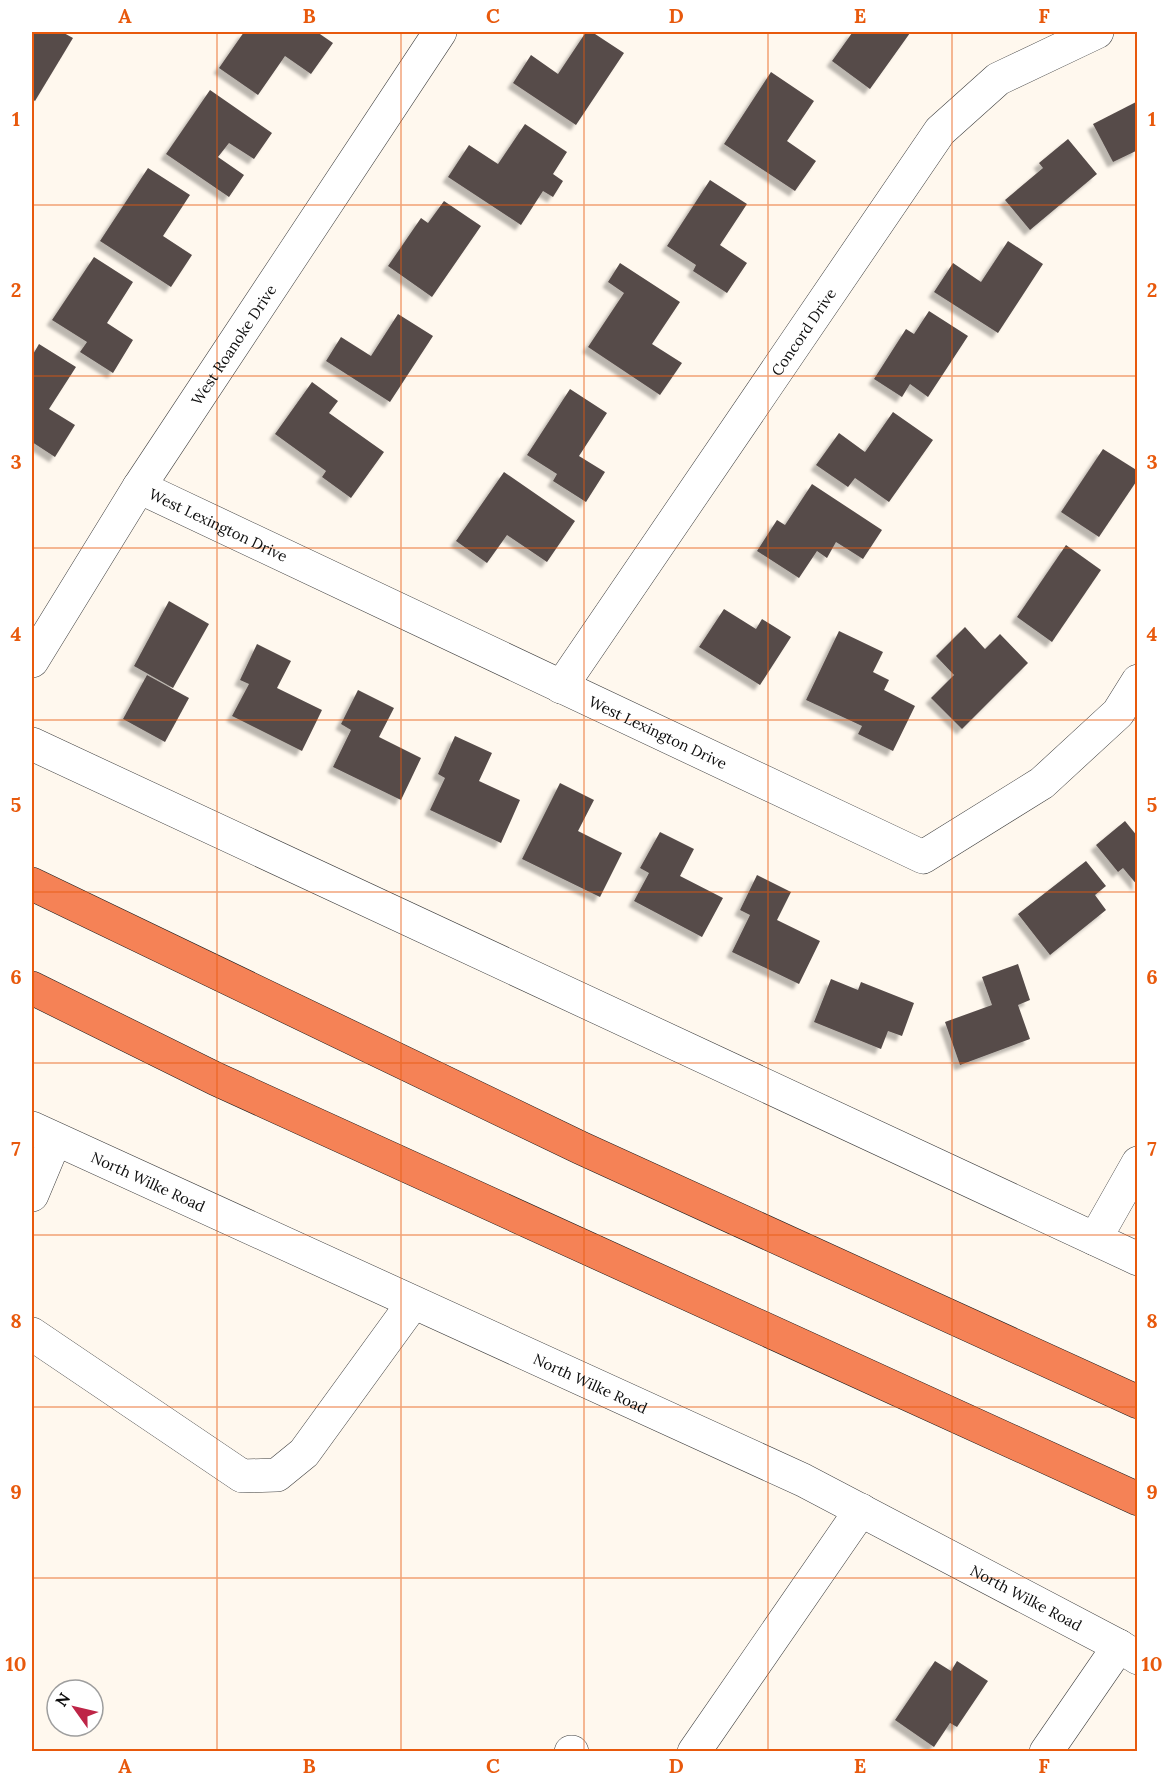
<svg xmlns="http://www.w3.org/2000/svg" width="1169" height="1783" viewBox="0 0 1169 1783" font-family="Lora,serif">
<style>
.building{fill:#564c4a;filter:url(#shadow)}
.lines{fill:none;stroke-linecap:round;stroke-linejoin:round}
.minor-casing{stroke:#404040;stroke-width:34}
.highway-casing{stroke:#1e1e1e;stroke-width:34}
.minor{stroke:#fff;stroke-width:33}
.highway{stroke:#f58256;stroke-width:33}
.grid{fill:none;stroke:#e8590c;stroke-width:1.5;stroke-opacity:0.55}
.labels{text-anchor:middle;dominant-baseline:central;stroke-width:6;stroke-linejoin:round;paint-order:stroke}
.street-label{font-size:15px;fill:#0d0d0d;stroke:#fff}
.neatline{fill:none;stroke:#e8590c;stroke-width:2}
.grid-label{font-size:20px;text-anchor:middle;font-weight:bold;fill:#e8590c}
</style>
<defs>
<filter id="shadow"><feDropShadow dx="-5.5" dy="5.5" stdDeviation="1.5" flood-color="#0004"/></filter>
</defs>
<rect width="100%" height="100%" fill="#fff8ee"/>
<g class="building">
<path d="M32 32H62L73 38 35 101 32 99Z"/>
<path d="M244 32H317L333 43 311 74 285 56 258 95 219 68Z"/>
<path d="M586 32H592L624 53 576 125 513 83 531 55 558 74Z"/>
<path d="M851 32H907L910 33 870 89 832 61 852 33Z"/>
<path d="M771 72 814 101 787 141 816 161 795 191 724 144Z"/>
<path d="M210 90 272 133 254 159 229 143 218 157 244 175 229 197 166 154Z"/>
<path d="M1138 101V150L1113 162 1093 124Z"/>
<path d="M525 124 567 152 553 174 563 181 553 197 543 191 521 225 448 177 469 145 498 164Z"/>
<path d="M1068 139 1097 174 1030 230 1005 200 1043 168 1039 163Z"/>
<path d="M148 168 190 195 163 236 192 255 171 287 100 241Z"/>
<path d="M710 180 747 204 720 245 747 263 727 293 693 271 696 265 667 246Z"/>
<path d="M444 201 481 226 432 297 388 266 421 218 428 223Z"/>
<path d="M1008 241 1043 264 998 333 934 292 953 263 981 282Z"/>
<path d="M94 257 133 282 107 323 133 340 113 373 80 352 87 342 52 320Z"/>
<path d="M620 263 680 302 652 344 682 363 660 395 588 347 624 293 608 282Z"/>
<path d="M929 311 968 336 928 397 910 384 902 397 874 379 906 329 914 334Z"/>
<path d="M398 314 433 336 390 402 326 361 341 337 371 356Z"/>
<path d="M39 344 76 367 49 409 75 425 55 457 32 442V356Z"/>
<path d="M312 382 338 401 329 413 384 452 351 498 322 477 326 471 275 434Z"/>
<path d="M570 389 607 413 579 456 605 472 586 502 553 481 557 474 527 455Z"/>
<path d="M893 412 933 440 889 502 855 478 848 487 816 465 839 433 865 452Z"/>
<path d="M1103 449 1138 471V479L1099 537 1061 512Z"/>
<path d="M504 472 575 521 547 562 507 535 487 563 456 541Z"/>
<path d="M812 484 882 530 863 559 836 542 827 558 817 551 799 578 757 551 777 520 785 525Z"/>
<path d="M1066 545 1101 570 1052 642 1017 617Z"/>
<path d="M169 601 209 624 173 688 134 666Z"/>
<path d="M724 609 756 629 762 619 791 637 760 685 699 647Z"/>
<path d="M965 627 985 649 1000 634 1028 663 962 729 931 698 954 675 936 656Z"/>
<path d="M839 631 883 652 873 672 889 680 884 690 915 706 893 751 858 734 862 726 806 700Z"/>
<path d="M257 644 291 661 277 688 322 710 302 751 232 716 249 684 240 680Z"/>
<path d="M147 675 189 698 165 742 123 719Z"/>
<path d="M358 690 394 708 379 737 421 758 401 800 333 767 351 730 341 724Z"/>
<path d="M455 736 492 753 479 781 520 800 501 843 430 810 445 778 438 774Z"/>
<path d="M560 783 594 800 578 831 622 853 600 897 522 859Z"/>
<path d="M1125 821 1138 837V886L1123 868 1118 872 1096 845Z"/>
<path d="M660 832 694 849 680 876 723 898 702 937 634 901 649 873 640 868Z"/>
<path d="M1086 861 1106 886 1095 895 1106 910 1050 955 1018 914Z"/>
<path d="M757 875 791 892 777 920 820 941 799 984 732 952 750 915 740 910Z"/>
<path d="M1018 964 1030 1000 1018 1005 1030 1039 960 1065 945 1022 992 1005 982 977Z"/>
<path d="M831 979 858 990 861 982 914 1003 902 1036 888 1031 881 1049 814 1022Z"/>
<path d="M935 1661 951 1671 957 1661 988 1681 957 1727 950 1723 934 1747 895 1720Z"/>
</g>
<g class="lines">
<defs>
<g id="minor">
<path id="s1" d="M139 487 923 857 1042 783 1118 713 1138 681"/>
<path id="s2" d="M32 661 139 487 440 32"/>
<path id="s3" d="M561 687 940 131 998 79 1097 32"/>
<path d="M32 744 1138 1259"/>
<path id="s4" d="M32 1128 803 1480 1119 1646 1138 1658"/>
<path d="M32 1195 55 1140"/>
<path d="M1095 1239 1138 1163"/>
<path d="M32 1334 242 1476 277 1475 304 1453 413 1303"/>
<path d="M571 1752H572"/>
<path d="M694 1752 861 1510"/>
<path d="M1046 1752 1119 1646"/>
</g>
<g id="highway">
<path d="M32 884 581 1148 1138 1402"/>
<path d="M32 988 216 1079 1138 1499"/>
</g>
</defs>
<use href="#minor" class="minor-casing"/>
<use href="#highway" class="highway-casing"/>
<use href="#minor" class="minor"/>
<use href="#highway" class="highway"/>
</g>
<path class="grid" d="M217 32V1752M401 32V1752M584 32V1752M768 32V1752M952 32V1752M32 205H1138M32 376H1138M32 548H1138M32 720H1138M32 892H1138M32 1063H1138M32 1235H1138M32 1407H1138M32 1578H1138"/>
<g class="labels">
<g class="street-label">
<text stroke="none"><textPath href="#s3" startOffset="430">Concord Drive</textPath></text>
<text stroke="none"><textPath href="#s2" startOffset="375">West Roanoke Drive</textPath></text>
<text stroke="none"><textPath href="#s1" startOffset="88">West Lexington Drive</textPath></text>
<text stroke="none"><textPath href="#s1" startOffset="574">West Lexington Drive</textPath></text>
<text stroke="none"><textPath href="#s4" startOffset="128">North Wilke Road</textPath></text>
<text stroke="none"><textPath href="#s4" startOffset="614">North Wilke Road</textPath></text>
<text stroke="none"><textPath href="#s4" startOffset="1100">North Wilke Road</textPath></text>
</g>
</g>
<rect width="1169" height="1783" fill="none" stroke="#ffffff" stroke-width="66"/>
<g transform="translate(75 1708) rotate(304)"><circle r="28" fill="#ffffff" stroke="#9e9e9e" stroke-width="1.5"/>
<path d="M0-4.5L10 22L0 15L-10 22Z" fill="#be2547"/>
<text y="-9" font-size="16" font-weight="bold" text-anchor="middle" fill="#0d0d0d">N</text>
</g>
<rect x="33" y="33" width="1103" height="1717" class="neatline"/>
<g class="grid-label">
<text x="125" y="23">A</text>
<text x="309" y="23">B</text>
<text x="493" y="23">C</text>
<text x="676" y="23">D</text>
<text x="860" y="23">E</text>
<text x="1044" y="23">F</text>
<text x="16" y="126">1</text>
<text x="1152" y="126">1</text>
<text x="16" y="297">2</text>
<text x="1152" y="297">2</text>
<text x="16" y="469">3</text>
<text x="1152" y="469">3</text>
<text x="16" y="641">4</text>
<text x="1152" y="641">4</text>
<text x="16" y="812">5</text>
<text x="1152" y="812">5</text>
<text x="16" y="984">6</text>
<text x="1152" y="984">6</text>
<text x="16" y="1156">7</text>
<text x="1152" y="1156">7</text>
<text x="16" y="1328">8</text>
<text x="1152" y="1328">8</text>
<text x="16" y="1499">9</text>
<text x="1152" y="1499">9</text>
<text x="16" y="1671">10</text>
<text x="1152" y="1671">10</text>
<text x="125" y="1773">A</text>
<text x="309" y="1773">B</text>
<text x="493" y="1773">C</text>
<text x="676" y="1773">D</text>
<text x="860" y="1773">E</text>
<text x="1044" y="1773">F</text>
</g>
</svg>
